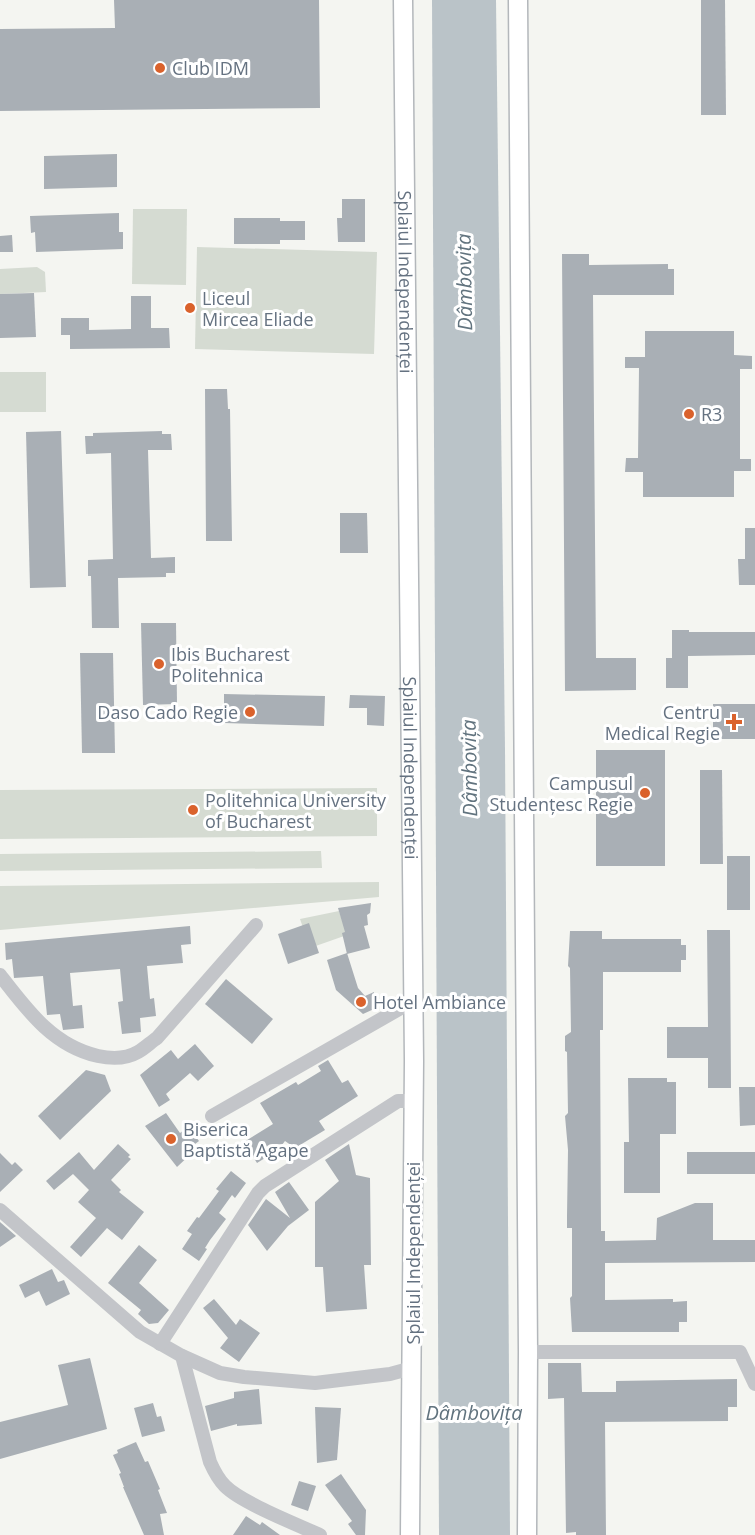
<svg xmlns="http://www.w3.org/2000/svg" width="755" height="1535" viewBox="0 0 755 1535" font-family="'Open Sans',sans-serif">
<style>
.green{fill:#d5dbd2}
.water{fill:#bac3c8}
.building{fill:#a9afb5}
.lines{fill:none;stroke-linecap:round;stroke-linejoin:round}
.major-casing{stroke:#b3b7bb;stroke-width:21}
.minor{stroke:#c3c5c9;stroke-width:14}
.major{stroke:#fff;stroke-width:18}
.poi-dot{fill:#da622c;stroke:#fff;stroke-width:2}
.labels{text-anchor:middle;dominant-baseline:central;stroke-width:6;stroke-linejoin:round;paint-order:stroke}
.poi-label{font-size:18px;fill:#657281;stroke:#fff;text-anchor:start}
.street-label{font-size:18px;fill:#657281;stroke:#fff}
.water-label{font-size:20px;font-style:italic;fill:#61737e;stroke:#fff}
</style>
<rect width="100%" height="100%" fill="#f4f5f1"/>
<g class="green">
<path d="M133 209H187L186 285 132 284Z"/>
<path d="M197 247 377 252 374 354 195 349Z"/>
<path d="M37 267 45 272 46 292 0 294V269Z"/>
<rect x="0" y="372" width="46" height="40"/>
<path d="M377 788V836L0 839V790Z"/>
<path d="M321 851 322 868 0 871V854Z"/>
<path d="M379 882V897L0 930V886Z"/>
<path d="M339 911 347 935 310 948 300 919Z"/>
</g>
<path class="water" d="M432 0H496L505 749 510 1535H439Z"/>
<g class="building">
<path d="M114 0H319L320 108 0 111V29L115 28Z"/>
<path d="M701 0H725L726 115H701Z"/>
<path d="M117 154V187L44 189V156Z"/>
<path d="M342 199H365V242H338L337 218H342Z"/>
<path d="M119 213V232H123V249L36 252 35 232 31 233 30 216Z"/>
<path d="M234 218H280V221H305V240H280V244H234Z"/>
<path d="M12 235 13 252H0V236Z"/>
<path d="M562 254H589V265L668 264V269H674V295H593L596 658H636V690L565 691Z"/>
<path d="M34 293 36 337 0 338V294Z"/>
<path d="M131 296H151V328H169L170 348 70 349V335H61V318H89V330L131 329Z"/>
<path d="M645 331H734V355L752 356V369H740V459H751V471H734V497H643V472H625L626 458H638L639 368H625V357H645Z"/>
<path d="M205 389H227L228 409H230L232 541H206Z"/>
<path d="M61 431 66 587 30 588 26 432Z"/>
<path d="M162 431V434H171L172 450H148L151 558 175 557V573H166V577L118 578 119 628H92L91 576H88V560L113 559 111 453 86 454 85 436H93V433Z"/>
<path d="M340 513H367L368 553H340Z"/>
<path d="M745 528H755V585H739L738 559H745Z"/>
<path d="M141 623H176L177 704 143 705Z"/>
<path d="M672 630H689V632H755V655L688 656V688H666V658H672Z"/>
<path d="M80 653H113L115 753H82Z"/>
<path d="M224 694 325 696 324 726 224 723Z"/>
<path d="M350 695 385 696 384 726 367 725V708H349Z"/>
<rect x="713" y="704" width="42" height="35"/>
<rect x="596" y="750" width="69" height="116"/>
<path d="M700 770H722L723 864H700Z"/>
<rect x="727" y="856" width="23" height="54"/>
<path d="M371 903 370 913 367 915 368 925 364 926 370 948 347 954 342 933 345 932 338 908Z"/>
<path d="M309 923 319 953 288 964 278 934Z"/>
<path d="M190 926 191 944 181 945 183 963 147 966 150 999 154 998 156 1016 140 1018 141 1032 122 1034 118 1002 123 1001 120 969 70 973 73 1006 82 1005 84 1028 63 1030 60 1014 47 1015 43 976 14 978 12 959 6 960 5 943Z"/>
<path d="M707 930H730L731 1088H708V1058H667V1027H708Z"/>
<path d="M570 931H602V939H681V945H686V960H681V972H603V1030H600L601 1231H605V1241L656 1240 657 1218 695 1203H713V1240H755V1262L605 1263V1300L673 1299V1302L687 1301V1322H679V1332H572L570 1298 572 1296V1228H567V1216L568 1150 565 1116 568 1113 567 1052 565 1051V1036L571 1032 570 968 568 966Z"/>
<path d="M347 953 358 988 365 996 374 992V1009L363 1014 336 990 327 960Z"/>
<path d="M226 979 273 1019 252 1044 205 1004Z"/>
<path d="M195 1044 214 1066 198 1081 190 1073 166 1094 170 1100 159 1107 140 1075 171 1050 178 1059Z"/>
<path d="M328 1060 342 1083 348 1080 358 1096 319 1121 325 1130 295 1148 285 1141 278 1150 257 1163 244 1142 273 1124 260 1103 296 1082 298 1085 321 1071 318 1066Z"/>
<path d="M86 1070 105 1075 111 1091 60 1140 38 1116Z"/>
<path d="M628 1078H667V1082H676V1134H660V1193H624V1142H629Z"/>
<path d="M739 1087H755V1125L740 1126Z"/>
<path d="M166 1113 180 1133 188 1127 199 1141 191 1147 194 1151 177 1167 145 1126Z"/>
<path d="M118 1144 130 1155 128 1157 131 1159 111 1180 121 1190 119 1192 144 1212 122 1240 107 1228 81 1257 70 1247 96 1218 78 1202 89 1190 73 1174 54 1190 46 1181 79 1152 94 1170Z"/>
<path d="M349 1144 356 1175 370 1178 371 1265H364L367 1309 326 1312 323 1267H315V1202L339 1181 325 1160Z"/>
<rect x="687" y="1152" width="68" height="22"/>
<path d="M0 1153 12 1165 15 1162 23 1170 0 1192Z"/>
<path d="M231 1171 246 1183 235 1198 232 1195 219 1213 226 1219 210 1240 205 1248 207 1249 199 1261 182 1249 192 1234 187 1231 197 1217 199 1218 219 1191 216 1189Z"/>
<path d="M289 1182 309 1210 288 1226 267 1251 248 1225 266 1199 290 1218 275 1192Z"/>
<path d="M0 1222 16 1236 0 1247Z"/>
<path d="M139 1245 157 1260 139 1283 169 1310 158 1323 149 1324 138 1314 141 1310 108 1283Z"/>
<path d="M52 1269 58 1282 64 1280 70 1294 46 1306 39 1291 25 1298 19 1285Z"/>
<path d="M214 1299 236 1325 240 1319 260 1333 239 1362 220 1348 228 1338 203 1308Z"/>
<path d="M90 1358 107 1429 0 1459V1422L68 1405 58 1365Z"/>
<path d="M548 1363H581L582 1392H616V1381L737 1379V1407H728V1421L605 1422 606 1535H576V1532L566 1533 564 1398 548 1399Z"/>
<path d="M259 1389 262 1424 237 1426V1424L211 1431 205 1406 234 1398V1392Z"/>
<path d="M153 1403 157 1417 161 1416 165 1431 142 1437 134 1408Z"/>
<path d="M315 1407 341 1408 337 1460 317 1463Z"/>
<path d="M136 1442 145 1462 148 1461 160 1489 158 1490 167 1513 160 1514 164 1535H144L123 1487H124L119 1474 121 1473 113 1455 118 1453 117 1450Z"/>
<path d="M341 1474 366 1510 365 1535H356L348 1524 352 1521 325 1485Z"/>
<path d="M299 1481 316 1486 308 1511 291 1505Z"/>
<path d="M246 1516 260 1525 262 1522 280 1535H233Z"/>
</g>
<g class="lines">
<defs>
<g id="major">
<path id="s1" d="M403 0 414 1061 410 1535"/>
<path d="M518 0 528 1352 527 1535"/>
</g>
</defs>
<use href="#major" class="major-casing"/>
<g class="minor">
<path d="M0 975C27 1010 53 1046 98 1056 112 1059 126 1059 138 1052 145 1048 151 1042 157 1038L256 925"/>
<path d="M212 1116 413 1001"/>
<path d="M0 1210 140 1332 182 1356 220 1373 244 1377 315 1383 390 1374 412 1368"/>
<path d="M160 1344 258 1193 265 1186 398 1101H414"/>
<path d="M528 1352H740L755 1384"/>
<path d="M182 1356 210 1462C214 1471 218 1479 225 1486 242 1503 296 1524 320 1535"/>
</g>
<use href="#major" class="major"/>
</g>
<g class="poi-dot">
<circle cx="160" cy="68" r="6"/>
<circle cx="190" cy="308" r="6"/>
<circle cx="689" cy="414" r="6"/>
<circle cx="159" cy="664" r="6"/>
<circle cx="250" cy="712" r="6"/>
<path d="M731 713h6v6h6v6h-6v6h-6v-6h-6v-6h6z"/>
<circle cx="645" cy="793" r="6"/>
<circle cx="193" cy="810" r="6"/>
<circle cx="361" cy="1002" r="6"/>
<circle cx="171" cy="1139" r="6"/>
</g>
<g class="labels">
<g class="poi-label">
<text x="172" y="68">Club IDM</text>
<text x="202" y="298">Liceul<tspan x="202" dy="21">Mircea Eliade</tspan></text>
<text x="701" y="414">R3</text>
<text x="171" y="654">Ibis Bucharest<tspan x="171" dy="21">Politehnica</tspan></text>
<text x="238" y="712" text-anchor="end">Daso Cado Regie</text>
<text x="720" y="712" text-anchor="end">Centru<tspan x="720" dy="21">Medical Regie</tspan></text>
<text x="633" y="783" text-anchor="end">Campusul<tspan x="633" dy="21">Studențesc Regie</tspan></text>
<text x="205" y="800">Politehnica University<tspan x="205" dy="21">of Bucharest</tspan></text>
<text x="373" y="1002">Hotel Ambiance</text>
<text x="183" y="1129">Biserica<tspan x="183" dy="21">Baptistă Agape</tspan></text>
</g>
<g class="street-label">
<text stroke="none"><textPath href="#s1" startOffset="282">Splaiul Independenței</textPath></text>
<text stroke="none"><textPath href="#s1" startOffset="768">Splaiul Independenței</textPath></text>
<text transform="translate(413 1253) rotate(-90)">Splaiul Independenței</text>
</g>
<g class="water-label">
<text transform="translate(464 282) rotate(-91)">Dâmbovița</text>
<text transform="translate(469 768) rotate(-91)">Dâmbovița</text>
<text x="474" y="1412">Dâmbovița</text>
</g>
</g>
</svg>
